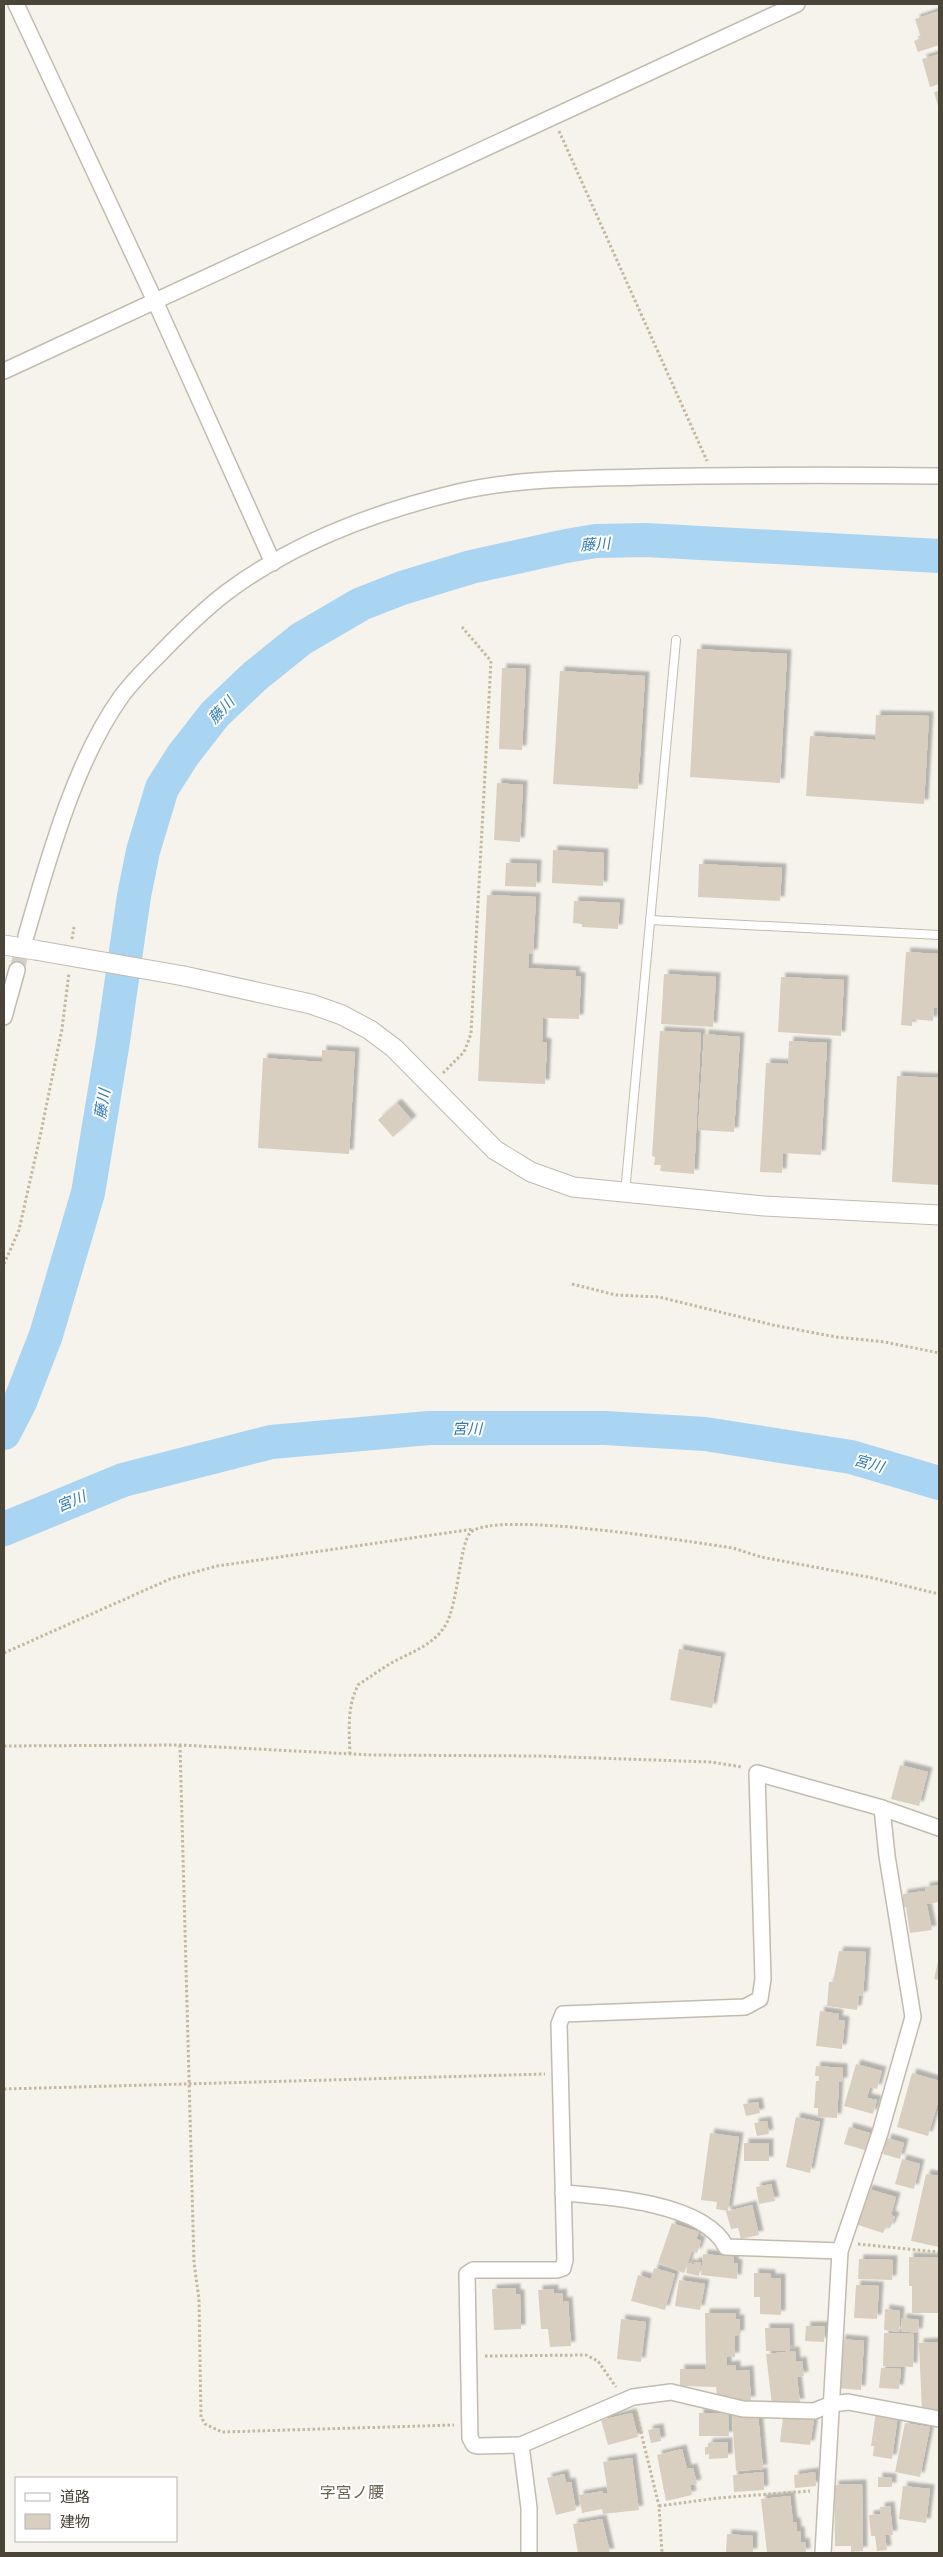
<svg xmlns="http://www.w3.org/2000/svg" width="943" height="2557" viewBox="0 0 943 2557" font-family="Manrope,'Noto Sans JP',sans-serif">
<style>
.lines{fill:none;stroke-linecap:round;stroke-linejoin:round}
.river{stroke:#a9d4f2;stroke-width:34}
.building{fill:#d8cfc1;filter:url(#shadow)}
.minor-tunnel{stroke:#d4d0c8;stroke-width:15;stroke-dasharray:15 8;stroke-linecap:butt}
.service-casing{stroke:#c2bbae;stroke-width:10}
.minor-casing{stroke:#c2bbae;stroke-width:18}
.tertiary-casing{stroke:#c2bbae;stroke-width:21}
.path{stroke:#c4b79f;stroke-width:3;stroke-dasharray:2.5 2.5;stroke-linecap:butt}
.service{stroke:#fff;stroke-width:8}
.minor{stroke:#fff;stroke-width:15}
.tertiary{stroke:#fff;stroke-width:19}
.tertiary-bridge-casing{stroke:#c2bbae;stroke-width:21;stroke-linecap:butt}
.tertiary-bridge{stroke:#fff;stroke-width:19}
.labels{text-anchor:middle;dominant-baseline:central;stroke-width:4;stroke-linejoin:round;paint-order:stroke}
.water-label{font-size:15px;font-style:italic;fill:#2e7ab2;stroke:#fff}
.quarter-label{font-size:16px;fill:#6e6250;stroke:#fff}
</style>
<defs>
<filter id="shadow"><feDropShadow dx="4.5" dy="-4.5" stdDeviation="1" flood-color="#0004"/></filter>
</defs>
<rect width="100%" height="100%" fill="#f6f3ec"/>
<g class="lines">
<g class="river">
<path d="M4 1433 20 1402 46 1335 88 1193 113 1041 134 896 143 851 162 788 183 755 215 714 255 676 301 639 361 604 402 588 471 567 566 546 596 541 646 540 939 556"/>
<path d="M4 1529 123 1480 271 1442 429 1428H605L705 1434 851 1457 939 1483"/>
</g>
</g>
<g class="building">
<path d="M939 11V45L918 52 914 41 921 38 915 19Z"/>
<path d="M939 54V84L930 87 922 59Z"/>
<path d="M939 91V109L934 92Z"/>
<path d="M697 649 787 654 780 783 690 777Z"/>
<path d="M502 668 526 669 522 750 499 749Z"/>
<path d="M560 671 645 676 638 789 553 784Z"/>
<path d="M876 715 929 716 924 804 806 796 810 736 875 740Z"/>
<path d="M497 783 523 785 520 842 494 840Z"/>
<path d="M553 850 604 853 603 886 552 883Z"/>
<path d="M506 863 537 864 536 887 505 886Z"/>
<path d="M699 864 782 868 780 901 698 897Z"/>
<path d="M487 895 536 897 533 954H529L528 968 576 971 575 976 581 977 579 1019 543 1018 542 1042 547 1043 545 1084 478 1081Z"/>
<path d="M574 901 620 903 618 929 582 927V924L573 923Z"/>
<path d="M906 952 938 954 939 1008H934L933 1021 912 1019V1026L901 1025Z"/>
<path d="M664 974 716 977 713 1027 661 1024Z"/>
<path d="M781 977 844 980 841 1036 778 1032Z"/>
<path d="M660 1031 701 1033 694 1174 660 1171 661 1165H654L655 1157 652 1156Z"/>
<path d="M704 1034 740 1037 734 1132 698 1130Z"/>
<path d="M789 1041 827 1043 821 1155 783 1153 782 1173 760 1172 766 1063 788 1064Z"/>
<path d="M322 1050 355 1052 349 1154 258 1148 263 1058 322 1062Z"/>
<path d="M897 1076 939 1078V1185L892 1182Z"/>
<path d="M397 1103 412 1120 393 1137 378 1120Z"/>
<path d="M679 1649 721 1657 712 1708 670 1700Z"/>
<path d="M900 1765 928 1772 919 1806 891 1799Z"/>
<path d="M939 1885V1902L927 1904 925 1887Z"/>
<path d="M924 1891 932 1930 910 1933 906 1907H903V1894Z"/>
<path d="M839 1951 866 1952 863 1996H859L857 2010 827 2006 829 1982H833Z"/>
<path d="M939 1957V1980L934 1979Z"/>
<path d="M820 2011 839 2014 838 2020 845 2021 842 2049 816 2046Z"/>
<path d="M856 2064 882 2071 877 2089 870 2087 867 2098 877 2100 873 2114 844 2106Z"/>
<path d="M816 2066 843 2068V2082H839L837 2118 818 2117V2108H814L816 2081H819V2076H815Z"/>
<path d="M912 2073 939 2081V2099L928 2136 897 2127Z"/>
<path d="M758 2102 760 2113 746 2116 743 2104Z"/>
<path d="M796 2117 820 2122 810 2173 786 2167Z"/>
<path d="M767 2121 769 2134 757 2136 754 2123Z"/>
<path d="M849 2127 873 2134 868 2151 844 2144Z"/>
<path d="M710 2133 739 2137 728 2211 752 2205 759 2235 741 2239 738 2228 731 2229 726 2211H728L716 2209 717 2202 701 2200Z"/>
<path d="M887 2138 904 2143 900 2159 883 2154Z"/>
<rect x="744" y="2143" width="25" height="18"/>
<path d="M902 2159 920 2164 914 2189 895 2184Z"/>
<path d="M926 2174 939 2176V2247L911 2241Z"/>
<path d="M771 2184 775 2201 759 2204 756 2187Z"/>
<path d="M868 2189 896 2197 891 2215 895 2217 890 2228 886 2227 883 2233 855 2224Z"/>
<path d="M672 2223 699 2232 696 2239 701 2241 697 2253 692 2251 684 2273 658 2263Z"/>
<path d="M703 2254 734 2257V2263L738 2264 737 2279 701 2275Z"/>
<path d="M909 2257 939 2258V2313H912V2286H909Z"/>
<path d="M859 2259 893 2260 892 2280 858 2279Z"/>
<path d="M694 2262 701 2263 699 2276 686 2273 688 2263 694 2265Z"/>
<path d="M654 2268 675 2274 665 2310 631 2301 638 2275 651 2279Z"/>
<path d="M754 2273 771 2274V2278H781V2315L760 2314V2297H754Z"/>
<path d="M679 2280 705 2284 700 2310 675 2306Z"/>
<path d="M856 2285 879 2286 877 2319 854 2318Z"/>
<path d="M516 2288V2294H520L521 2329 494 2330 492 2289Z"/>
<path d="M554 2289V2294L562 2293 563 2302 568 2301 571 2346 550 2347 548 2329H541L538 2290Z"/>
<path d="M885 2309 900 2311 899 2332 884 2330Z"/>
<path d="M705 2313H736L735 2319H740V2334L735 2336V2357H727V2366L736 2365V2371L749 2370 751 2401H732L731 2397 717 2396 716 2387 680 2386V2369H706Z"/>
<path d="M902 2318 919 2320 918 2333 901 2331Z"/>
<path d="M621 2319 646 2322 641 2362 617 2359Z"/>
<path d="M806 2326H825L824 2342 805 2341Z"/>
<path d="M765 2328H789L790 2351H766Z"/>
<path d="M884 2333 914 2334 913 2367 883 2366Z"/>
<path d="M841 2339 864 2341 861 2390 835 2388Z"/>
<path d="M939 2342V2412H922L919 2343Z"/>
<path d="M795 2351 796 2362 802 2361 804 2376 797 2377 800 2403 772 2405 766 2354Z"/>
<path d="M881 2368 901 2369 899 2389 879 2388Z"/>
<path d="M876 2412 898 2415 892 2459 873 2456 874 2446H871Z"/>
<path d="M632 2413 638 2437 608 2445 601 2420Z"/>
<path d="M699 2413H728L729 2436H699Z"/>
<path d="M758 2414 763 2469 736 2471 732 2416Z"/>
<path d="M783 2416 814 2419 810 2445 780 2442Z"/>
<path d="M905 2423 930 2427 920 2477 895 2472Z"/>
<path d="M659 2428 661 2441 651 2443 648 2430Z"/>
<path d="M728 2442V2458L709 2459V2454L705 2455V2447H708V2443Z"/>
<path d="M682 2449 687 2469 693 2468 697 2484 690 2485 692 2495 666 2501 657 2455Z"/>
<path d="M632 2458 639 2510 603 2514 602 2509 582 2513 579 2495 603 2491V2494L608 2493 603 2462Z"/>
<path d="M763 2472 764 2490 734 2492 733 2475Z"/>
<path d="M815 2472 816 2486 795 2488 794 2475Z"/>
<path d="M564 2474 566 2483 571 2482 576 2510 556 2515 547 2478Z"/>
<path d="M878 2477 892 2478V2487H878Z"/>
<path d="M862 2484 863 2551 851 2552V2546H835L834 2485Z"/>
<path d="M903 2486 930 2489 926 2523 899 2519Z"/>
<path d="M790 2496 793 2522H796L797 2531H800L801 2543 805 2542 806 2553H767L761 2499Z"/>
<path d="M890 2506 893 2535H885L887 2550 877 2551 875 2536H871L869 2515 881 2514 880 2507Z"/>
<path d="M602 2519 610 2553H578L573 2524Z"/>
<path d="M727 2534 753 2536V2553L726 2552Z"/>
</g>
<g class="lines">
<path class="minor-tunnel" d="M17 970 25 937"/>
<defs>
<g id="service">
<path d="M650 920 939 935"/>
<path d="M625 1193 676 640"/>
</g>
<g id="minor">
<path d="M16 4 155 301 273 563"/>
<path d="M4 371 797 4"/>
<path d="M26 936C48 860 75 761 121 697 131 683 144 670 156 658 178 635 202 611 227 592 293 543 378 511 458 492 517 478 580 479 641 477 740 475 840 475 939 476"/>
<path d="M4 1017 17 970"/>
<path d="M563 2193C606 2196 705 2203 726 2247L840 2251"/>
<path d="M521 2445 478 2446 474 2445 470 2438 467 2274 473 2270H557L563 2268 565 2260 559 2024 563 2014 745 2007 760 1999 763 1979 757 1773 882 1808 939 1828"/>
<path d="M529 2553V2508L521 2445 633 2397 671 2392 743 2409 814 2411 832 2404 848 2402 939 2419"/>
<path d="M823 2553 840 2251 880 2133 913 2017 887 1856 882 1808"/>
</g>
<g id="tertiary">
<path d="M4 945 35 950"/>
<path d="M184 976 311 1004 342 1015 370 1030 394 1048 495 1150 531 1172 573 1187 764 1206 939 1215"/>
</g>
</defs>
<use href="#service" class="service-casing"/>
<use href="#minor" class="minor-casing"/>
<use href="#tertiary" class="tertiary-casing"/>
<g class="path">
<path d="M559 131 707 461"/>
<path d="M72 939 74 927"/>
<path d="M443 1073 464 1052 471 1034 491 661 462 627"/>
<path d="M4 1264 19 1230 41 1132 62 1029 69 973"/>
<path d="M572 1284 616 1295 659 1297 773 1325 836 1337 885 1342 939 1353"/>
<path d="M4 1653 170 1579 217 1566 474 1529"/>
<path d="M180 1745 194 2263 199 2299 201 2417 205 2424 222 2432 454 2425"/>
<path d="M4 1746 180 1745 372 1755 538 1756 711 1762 742 1767"/>
<path d="M350 1754C349 1730 347 1707 358 1685 370 1677 381 1669 393 1662 412 1652 433 1645 445 1626 459 1603 459 1543 471 1532 497 1510 691 1542 733 1548L761 1557 873 1578 939 1594"/>
<path d="M4 2089 545 2074"/>
<path d="M858 2244 939 2252"/>
<path d="M485 2356 586 2355 598 2361 616 2387"/>
<path d="M636 2412 659 2506 662 2553"/>
<path d="M659 2506 718 2498 810 2491"/>
</g>
<use href="#service" class="service"/>
<use href="#minor" class="minor"/>
<use href="#tertiary" class="tertiary"/>
<defs>
<path id="tertiary-bridge" d="M35 950 184 976"/>
</defs>
<use href="#tertiary-bridge" class="tertiary-bridge-casing"/>
<use href="#tertiary-bridge" class="tertiary-bridge"/>
</g>
<g class="labels">
<g class="water-label">
<text transform="translate(595 544) rotate(-4)">藤川</text>
<text transform="translate(221 710) rotate(-47)">藤川</text>
<text transform="translate(102 1104) rotate(-81)">藤川</text>
<text x="467" y="1428">宮川</text>
<text transform="translate(869 1463) rotate(16)">宮川</text>
<text transform="translate(71 1501) rotate(-22)">宮川</text>
</g>
<g class="quarter-label">
<text x="352" y="2492">字宮ノ腰</text>
</g>
</g>
<rect width="943" height="2557" fill="none" stroke="#4b4439" stroke-width="10"/>
<rect x="15" y="2477" width="162" height="65" fill="#ffffff" stroke="#b7b4b0"/>
<rect x="25" y="2493" width="25" height="8" fill="#ffffff" stroke="#b7b4b0"/>
<text x="60" y="2502" font-size="15" fill="#4b4439">道路</text>
<rect x="25" y="2514" width="25" height="15" fill="#d8cfc1" stroke="#b7b4b0"/>
<text x="60" y="2527" font-size="15" fill="#4b4439">建物</text>
</svg>
